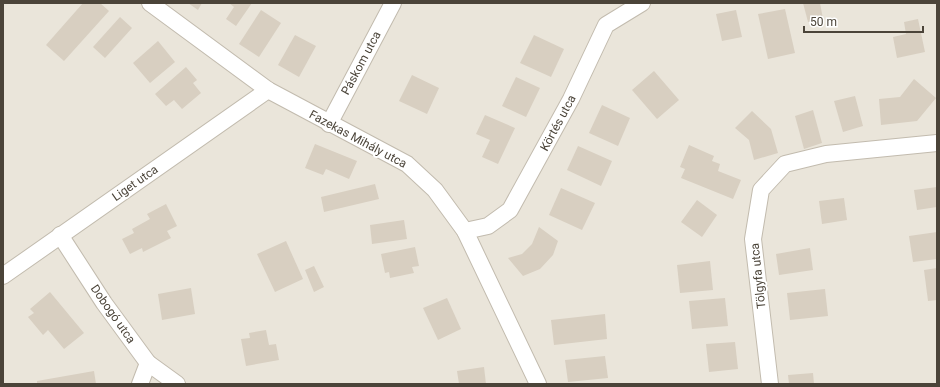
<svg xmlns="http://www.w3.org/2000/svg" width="940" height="387" font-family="Roboto,sans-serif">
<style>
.residential{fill:#eae5da}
.building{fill:#d8cfc1}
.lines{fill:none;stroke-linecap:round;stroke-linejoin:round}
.minor-casing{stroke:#c2bbae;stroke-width:18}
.minor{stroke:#fff;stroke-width:16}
.labels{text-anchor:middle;stroke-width:4;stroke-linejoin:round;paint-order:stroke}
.street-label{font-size:12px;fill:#4b4439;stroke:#fff}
</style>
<rect width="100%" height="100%" fill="#f6f3ec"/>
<rect class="residential" x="3" y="3" width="934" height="381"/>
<g class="building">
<polygon points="83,3 100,3 109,11 64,61 46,45"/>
<polygon points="188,3 202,3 198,10"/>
<polygon points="229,3 252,3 236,26 226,19 234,7"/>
<polygon points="803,3 820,3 823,19 808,22"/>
<polygon points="785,9 795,53 768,59 758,14"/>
<polygon points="261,10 281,23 259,57 239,44"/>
<polygon points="736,10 742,37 722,41 716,14"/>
<polygon points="120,17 132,28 105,58 93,47"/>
<polygon points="918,19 925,52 897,58 893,37 906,34 904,22"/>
<polygon points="295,35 316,46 299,77 278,65"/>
<polygon points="534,35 564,49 551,77 520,63"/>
<polygon points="158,41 175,62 150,83 133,63"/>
<polygon points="186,67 197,80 193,83 201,93 182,109 174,100 166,106 155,94"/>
<polygon points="654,71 679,100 657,119 632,90"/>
<polygon points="412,75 439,88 427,114 399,101"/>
<polygon points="516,77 540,88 526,117 502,106"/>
<polygon points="914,79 936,98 917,121 881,125 879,99 900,97"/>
<polygon points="855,96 863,126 843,132 834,101"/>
<polygon points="602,105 630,118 618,146 589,133"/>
<polygon points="813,110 822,143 804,149 795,116"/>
<polygon points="752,111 771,129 778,153 754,160 749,140 735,128"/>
<polygon points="485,115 515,128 498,164 482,157 490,140 476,134"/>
<polygon points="315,144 357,161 349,179 326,169 323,175 305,168"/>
<polygon points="689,145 714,156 712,161 720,164 718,171 741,180 733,199 681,178 685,169 680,167"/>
<polygon points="578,146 612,161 601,186 567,170"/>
<polygon points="375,184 379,199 324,212 321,197"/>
<polygon points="937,187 937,207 917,210 914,190"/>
<polygon points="561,188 595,203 582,230 549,215"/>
<polygon points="844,198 847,220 822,224 819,201"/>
<polygon points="697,200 717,215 702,237 681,222"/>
<polygon points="166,204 177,226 167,231 171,238 143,252 142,248 130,254 122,239 134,233 132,229 150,219 147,214"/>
<polygon points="404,220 407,239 372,244 370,225"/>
<polygon points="539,227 558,241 553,255 540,269 523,276 508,258 522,254 532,244"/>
<polygon points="937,232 937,259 913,262 909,236"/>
<polygon points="286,241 303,279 275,292 257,254"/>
<polygon points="415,247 419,266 412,267 414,273 390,278 389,272 385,273 381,254"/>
<polygon points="810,248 813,270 779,275 776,254"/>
<polygon points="710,261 713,290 680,293 677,265"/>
<polygon points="314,266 324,287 314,292 305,270"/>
<polygon points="937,268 937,300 928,301 924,270"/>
<polygon points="191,288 195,314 162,320 158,294"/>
<polygon points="825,289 828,316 790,320 787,293"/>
<polygon points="50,292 84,333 64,349 48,330 43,335 28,317 34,313 30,309"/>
<polygon points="447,298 461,329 438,340 423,308"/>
<polygon points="725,298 728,326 692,329 689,301"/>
<polygon points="605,314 607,339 554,345 551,320"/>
<polygon points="266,330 269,345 276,344 279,360 246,366 241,339 250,338 249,333"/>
<polygon points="735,342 738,369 709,372 706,344"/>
<polygon points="605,356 608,378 568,382 565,360"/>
<polygon points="484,367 486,384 459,384 457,371"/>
<polygon points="94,371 96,384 37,384 37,381"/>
<polygon points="813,373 814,384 789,384 788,375"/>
</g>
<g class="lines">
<g class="minor-casing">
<g id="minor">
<polyline points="150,3 268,90 407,164 435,190 465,231 538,384"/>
<polyline points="329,124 393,3"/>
<polyline points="465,231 488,226 510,210 571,99 606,25 642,3"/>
<polyline points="60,235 104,303 148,363 177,384"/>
<polyline points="3,276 268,90"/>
<polyline points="140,384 148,363"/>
<polyline points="770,384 753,239 761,190 785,164 826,154 937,143"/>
</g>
</g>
<use href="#minor" class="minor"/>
</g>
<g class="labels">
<g class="street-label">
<text transform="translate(361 63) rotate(-62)" y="4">Páskom utca</text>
<text transform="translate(558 123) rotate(-62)" y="4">Körtés utca</text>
<text transform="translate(358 139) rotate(28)" y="4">Fazekas Mihály utca</text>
<text transform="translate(135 183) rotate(-35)" y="4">Liget utca</text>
<text transform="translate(758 276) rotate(-96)" y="4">Tölgyfa utca</text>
<text transform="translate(113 314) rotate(55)" y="4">Dobogó utca</text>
</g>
</g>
<rect width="940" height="387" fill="none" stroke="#4b4439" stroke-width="8"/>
<path d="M804 26v6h119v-6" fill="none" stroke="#4b4439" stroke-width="2"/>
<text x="810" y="26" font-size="12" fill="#4b4439" stroke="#ffffff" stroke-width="3" paint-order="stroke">50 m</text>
</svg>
